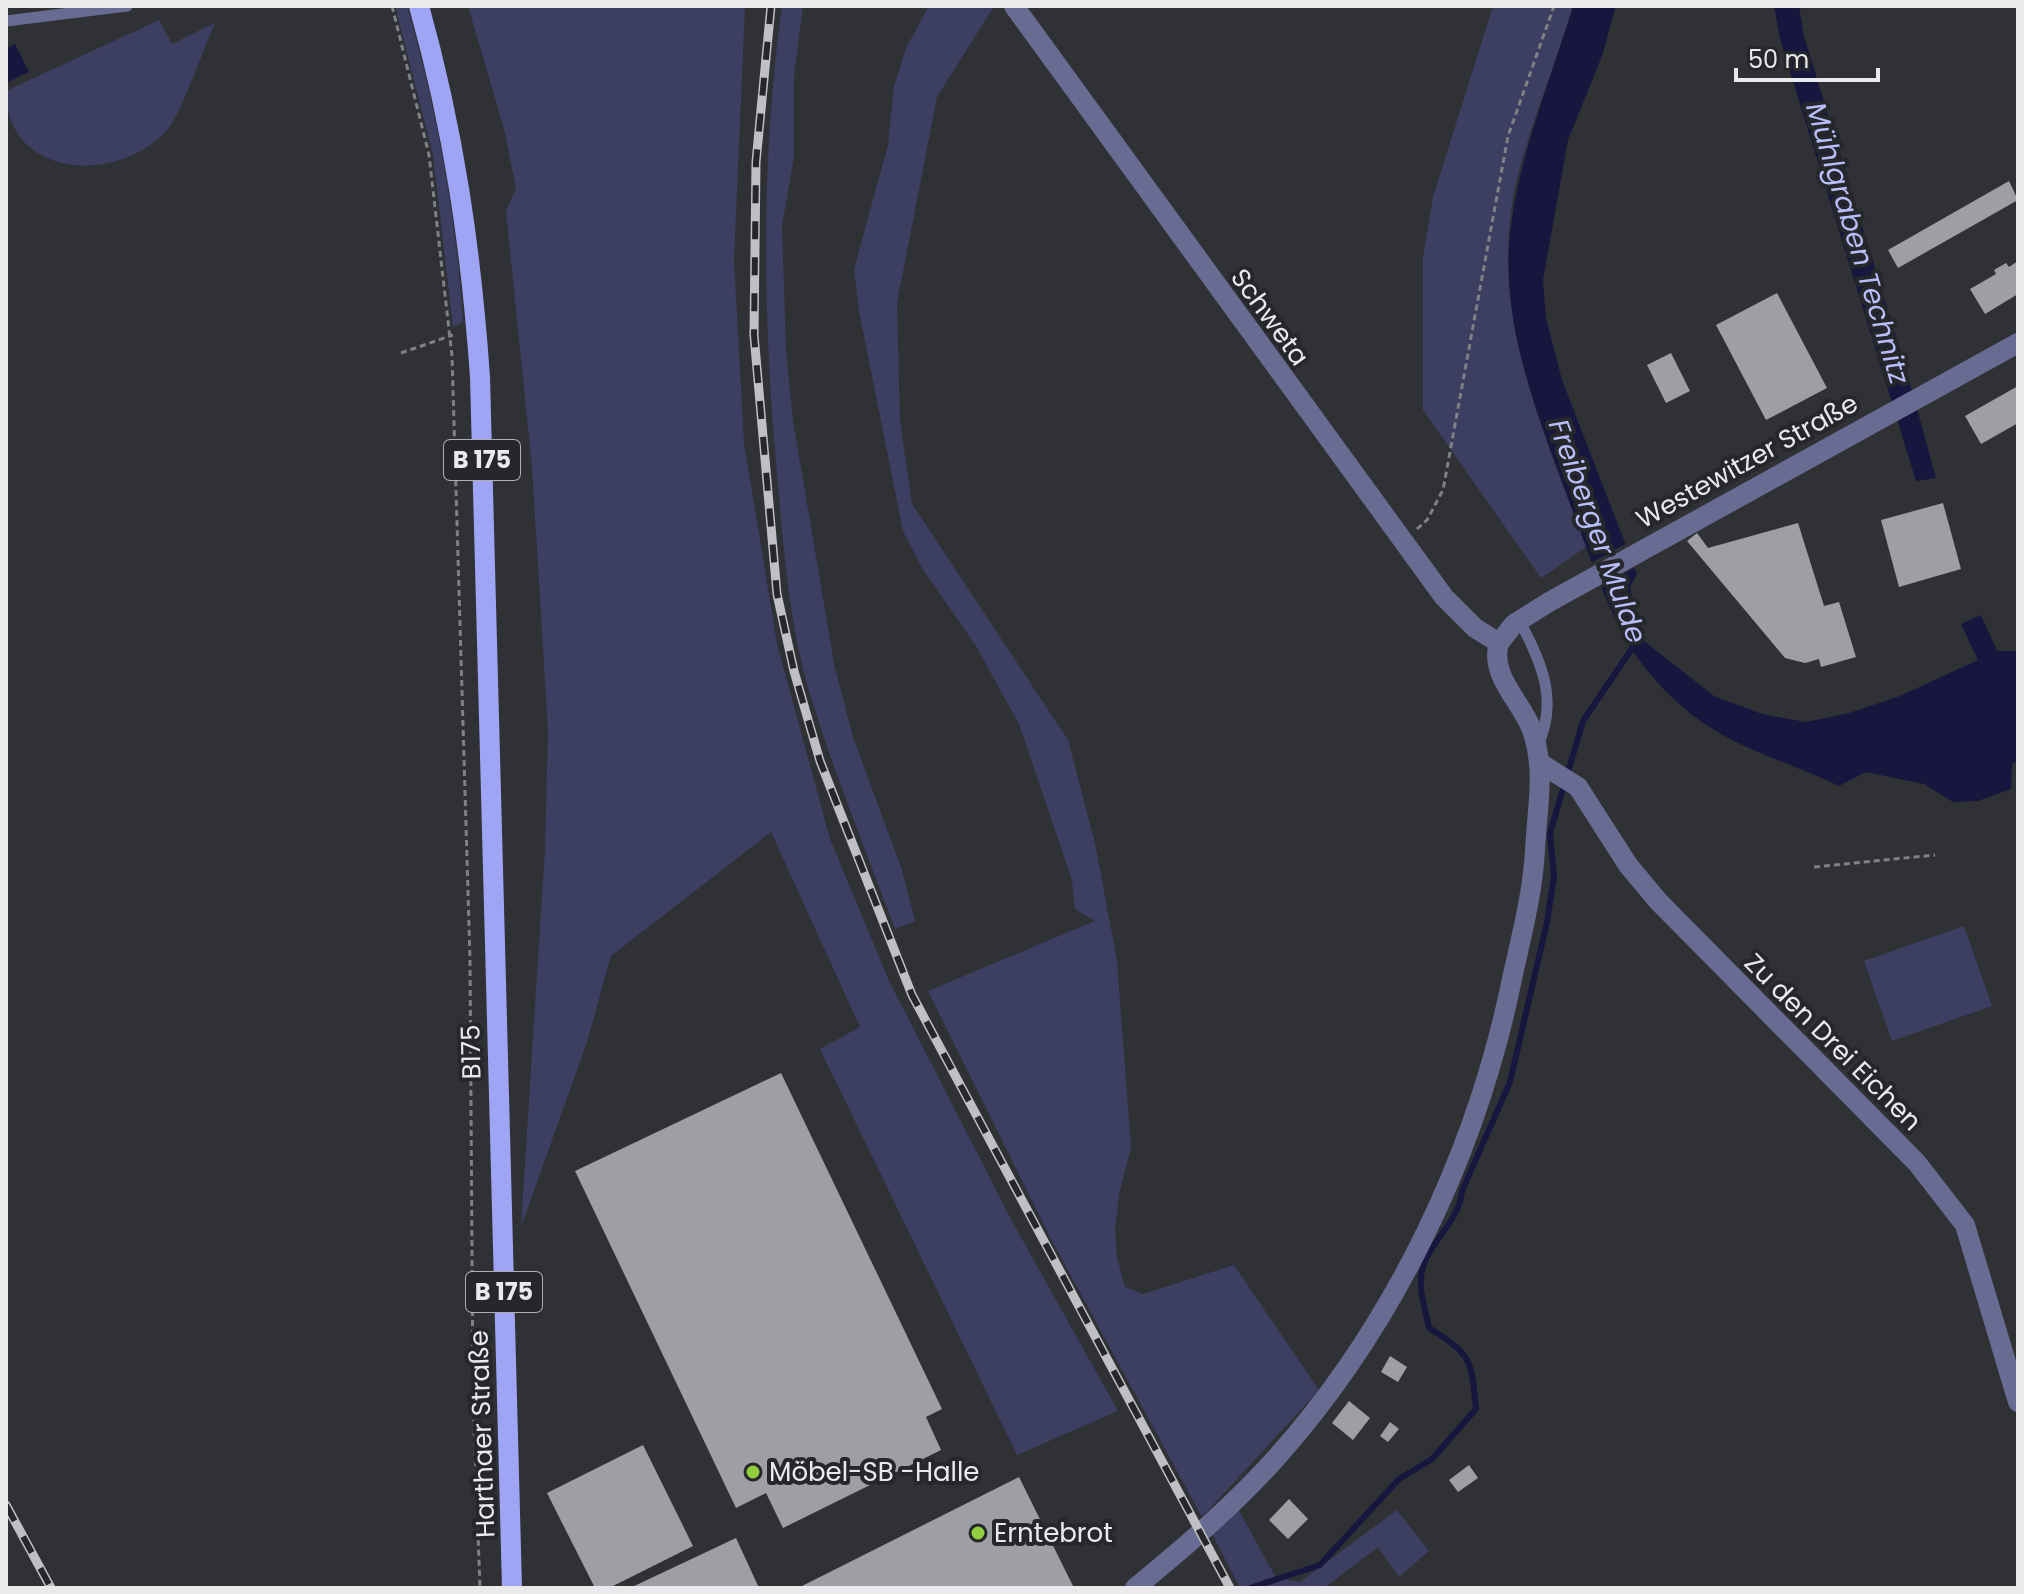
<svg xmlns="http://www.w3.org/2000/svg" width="2024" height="1594" font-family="Poppins,sans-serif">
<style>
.green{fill:#3c3f61}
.water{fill:#17163f}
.pier{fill:#303135}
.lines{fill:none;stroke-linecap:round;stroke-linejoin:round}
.stream{stroke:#17163f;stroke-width:6}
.building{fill:#9e9fa5}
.path{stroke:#808185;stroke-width:3;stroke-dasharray:6 4;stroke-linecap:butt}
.service{stroke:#686c93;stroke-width:11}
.minor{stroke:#686c93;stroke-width:20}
.tertiary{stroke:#686c93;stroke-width:20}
.primary{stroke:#9fa5f5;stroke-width:20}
.rail-casing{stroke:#c0c0c4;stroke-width:9}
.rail{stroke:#26272b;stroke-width:6;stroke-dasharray:18;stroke-linecap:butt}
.poi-dot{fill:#91cd3f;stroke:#26272b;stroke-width:3}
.labels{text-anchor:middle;stroke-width:8;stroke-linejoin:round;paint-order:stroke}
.shield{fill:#26272b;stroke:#afb0b3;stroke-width:2}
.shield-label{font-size:24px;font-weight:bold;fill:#eaeaed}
.street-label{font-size:26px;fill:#eaeaed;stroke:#26272b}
.poi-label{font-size:26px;fill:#eaeaed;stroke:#26272b;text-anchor:start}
.water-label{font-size:28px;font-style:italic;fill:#b8befa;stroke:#26272b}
</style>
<rect width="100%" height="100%" fill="#303135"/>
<g class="green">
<path d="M395,6H407C437,110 456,215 463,322L453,327L433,155Z"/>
<polygon points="468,6 745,6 734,261 744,443 777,644 830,839 889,981 1013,1223 1118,1411 1017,1455 820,1049 860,1027 771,832 611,956 587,1042 521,1227 545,849 548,730 532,467 506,211 516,188 504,129"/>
<path d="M782,6H803L794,77V157L782,226L786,351L793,421L834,664L853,737L902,870L915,921L895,929C866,851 834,773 810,694C790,628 784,554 778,485C763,325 760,165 782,6Z"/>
<polygon points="929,6 993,8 937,97 897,303 900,421 912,504 1068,740 1095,843 1117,961 1131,1148 1119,1194 1115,1229 1117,1257 1125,1287 1143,1294 1234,1265 1319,1390 1202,1517 1052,1241 928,991 1095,921 1075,909 1072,880 1019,724 976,646 922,568 903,531 859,311 854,269 888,145 894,87 906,48"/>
<path d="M1493,6H1573C1556,63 1533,117 1518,175C1485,302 1543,430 1586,547L1541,578L1423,410V257L1433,197Z"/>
<path d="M159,20L172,44L215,23C205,45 180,117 167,130C118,185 6,179 6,91Z"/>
<polygon points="1964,926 1992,1006 1892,1041 1864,961"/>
<polygon points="1238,1509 1276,1578 1300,1582 1397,1510 1429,1551 1399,1577 1378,1547 1324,1588 1240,1588 1212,1534"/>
</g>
<g class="water">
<path d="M1573,6H1616L1602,56L1568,140L1543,280L1546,318L1562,380L1637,574L1630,587L1643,640L1714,696L1762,714L1806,722L1849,713L1900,696L1978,660L1961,624L1981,615L1997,651H2018V760L2012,764L2011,789L1978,801L1953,802L1924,784L1866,772L1839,786C1794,764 1743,751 1702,722C1672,701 1643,670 1625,638C1603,598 1588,551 1572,509C1542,426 1503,335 1509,245C1516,161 1549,86 1573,6Z"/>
<polygon points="1774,6 1799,6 1804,36 1908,376 1936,478 1916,481 1780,39"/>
<polygon points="15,44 29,72 6,83 6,49"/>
</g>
<polygon class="pier" points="1627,543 1638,566 1599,588 1589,564"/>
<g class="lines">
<path class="stream" d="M1250,1588L1320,1565L1399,1479L1432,1459L1476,1409C1471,1360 1473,1355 1429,1328C1426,1313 1419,1292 1421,1277C1424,1244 1459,1225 1462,1191L1510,1082L1547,922L1554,877L1550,833L1583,721L1635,644"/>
</g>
<g class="building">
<polygon points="2009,181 2018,200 1898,268 1888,250"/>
<polygon points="2018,261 2018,294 1985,314 1970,289 1996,274 1994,270 2006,263 2009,267"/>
<polygon points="1777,293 1827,388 1766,420 1716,325"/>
<polygon points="1671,353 1690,391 1666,403 1647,365"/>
<polygon points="2018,386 2018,423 1981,444 1965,416"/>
<polygon points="1943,503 1961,569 1899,587 1881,520"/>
<polygon points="1798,523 1824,606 1839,602 1856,657 1821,667 1819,659 1805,663 1785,658 1687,541 1697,533 1708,548"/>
<polygon points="781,1073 942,1409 926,1417 941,1450 783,1528 766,1493 736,1508 575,1171"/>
<polygon points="1390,1356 1407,1367 1398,1382 1381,1372"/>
<polygon points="1349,1401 1370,1418 1353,1440 1332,1423"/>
<polygon points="1390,1422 1399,1429 1388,1442 1380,1436"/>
<polygon points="643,1445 693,1546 609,1588 595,1588 547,1493"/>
<polygon points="1469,1465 1478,1478 1458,1492 1449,1480"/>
<polygon points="1019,1477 1074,1588 798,1588"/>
<polygon points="1289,1499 1308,1519 1288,1539 1269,1520"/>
<polygon points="736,1538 759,1588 630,1588"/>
</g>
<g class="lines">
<g class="path">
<polyline points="392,6 429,155 452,356 470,959 473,1398 480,1588"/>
<polyline points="401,353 453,335"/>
<polyline points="1417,529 1427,520 1443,490 1508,136 1554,6"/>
<polyline points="1814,867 1935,855"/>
</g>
<g class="service">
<polyline points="6,21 127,6"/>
<path d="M1519,620C1542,662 1559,702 1537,747"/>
</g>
<g class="minor">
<polyline points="1540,763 1578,787 1628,865 1658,901 1917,1163 1965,1225 2018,1402"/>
<path d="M1135,1588C1185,1547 1234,1505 1277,1457C1396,1323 1478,1150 1513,974C1522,934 1533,891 1535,850C1537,809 1546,769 1532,730C1521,701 1489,675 1499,643"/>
</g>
<polyline class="tertiary" points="1014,6 1444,597 1475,628 1499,643 1514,624 1549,602 2018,343"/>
<path class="primary" d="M419,6C454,131 471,248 480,377L512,1588"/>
<g class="rail-casing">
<g id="rail">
<polyline points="771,6 756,162 754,335 777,594 794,671 820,761 912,995 1230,1588"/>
<polyline points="6,1505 51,1588"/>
</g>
</g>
<use href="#rail" class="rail"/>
</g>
<g class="poi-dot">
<circle cx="753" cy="1472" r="8"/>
<circle cx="978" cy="1533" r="8"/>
</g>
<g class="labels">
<g class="shield">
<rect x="444" y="440" width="76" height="40" rx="6"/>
<rect x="466" y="1272" width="76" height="40" rx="6"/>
</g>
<g class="shield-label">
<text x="482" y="468">B 175</text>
<text x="504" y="1300">B 175</text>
</g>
<g class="street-label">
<text transform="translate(1270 317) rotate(54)" y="9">Schweta</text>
<text transform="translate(1747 461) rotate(-29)" y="9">Westewitzer Straße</text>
<text transform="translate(1833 1042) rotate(45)" y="9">Zu den Drei Eichen</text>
<text transform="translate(471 1052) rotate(-91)" y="9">B175</text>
<text transform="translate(482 1434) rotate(-92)" y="9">Harthaer Straße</text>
</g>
<g class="poi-label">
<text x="769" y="1481">Möbel-SB -Halle</text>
<text x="994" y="1542">Erntebrot</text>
</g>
<g class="water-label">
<text transform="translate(1858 243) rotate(73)" y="10">Mühlgraben Technitz</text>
<text transform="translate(1598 531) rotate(70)" y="10">Freiberger Mulde</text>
</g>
</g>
<rect width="2024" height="1594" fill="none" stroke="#eaeaed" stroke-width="16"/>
<path d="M1736 68v12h142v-12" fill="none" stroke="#eaeaed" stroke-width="4"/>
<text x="1748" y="68" font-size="24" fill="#eaeaed" stroke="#26272b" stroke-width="6" paint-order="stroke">50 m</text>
</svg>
